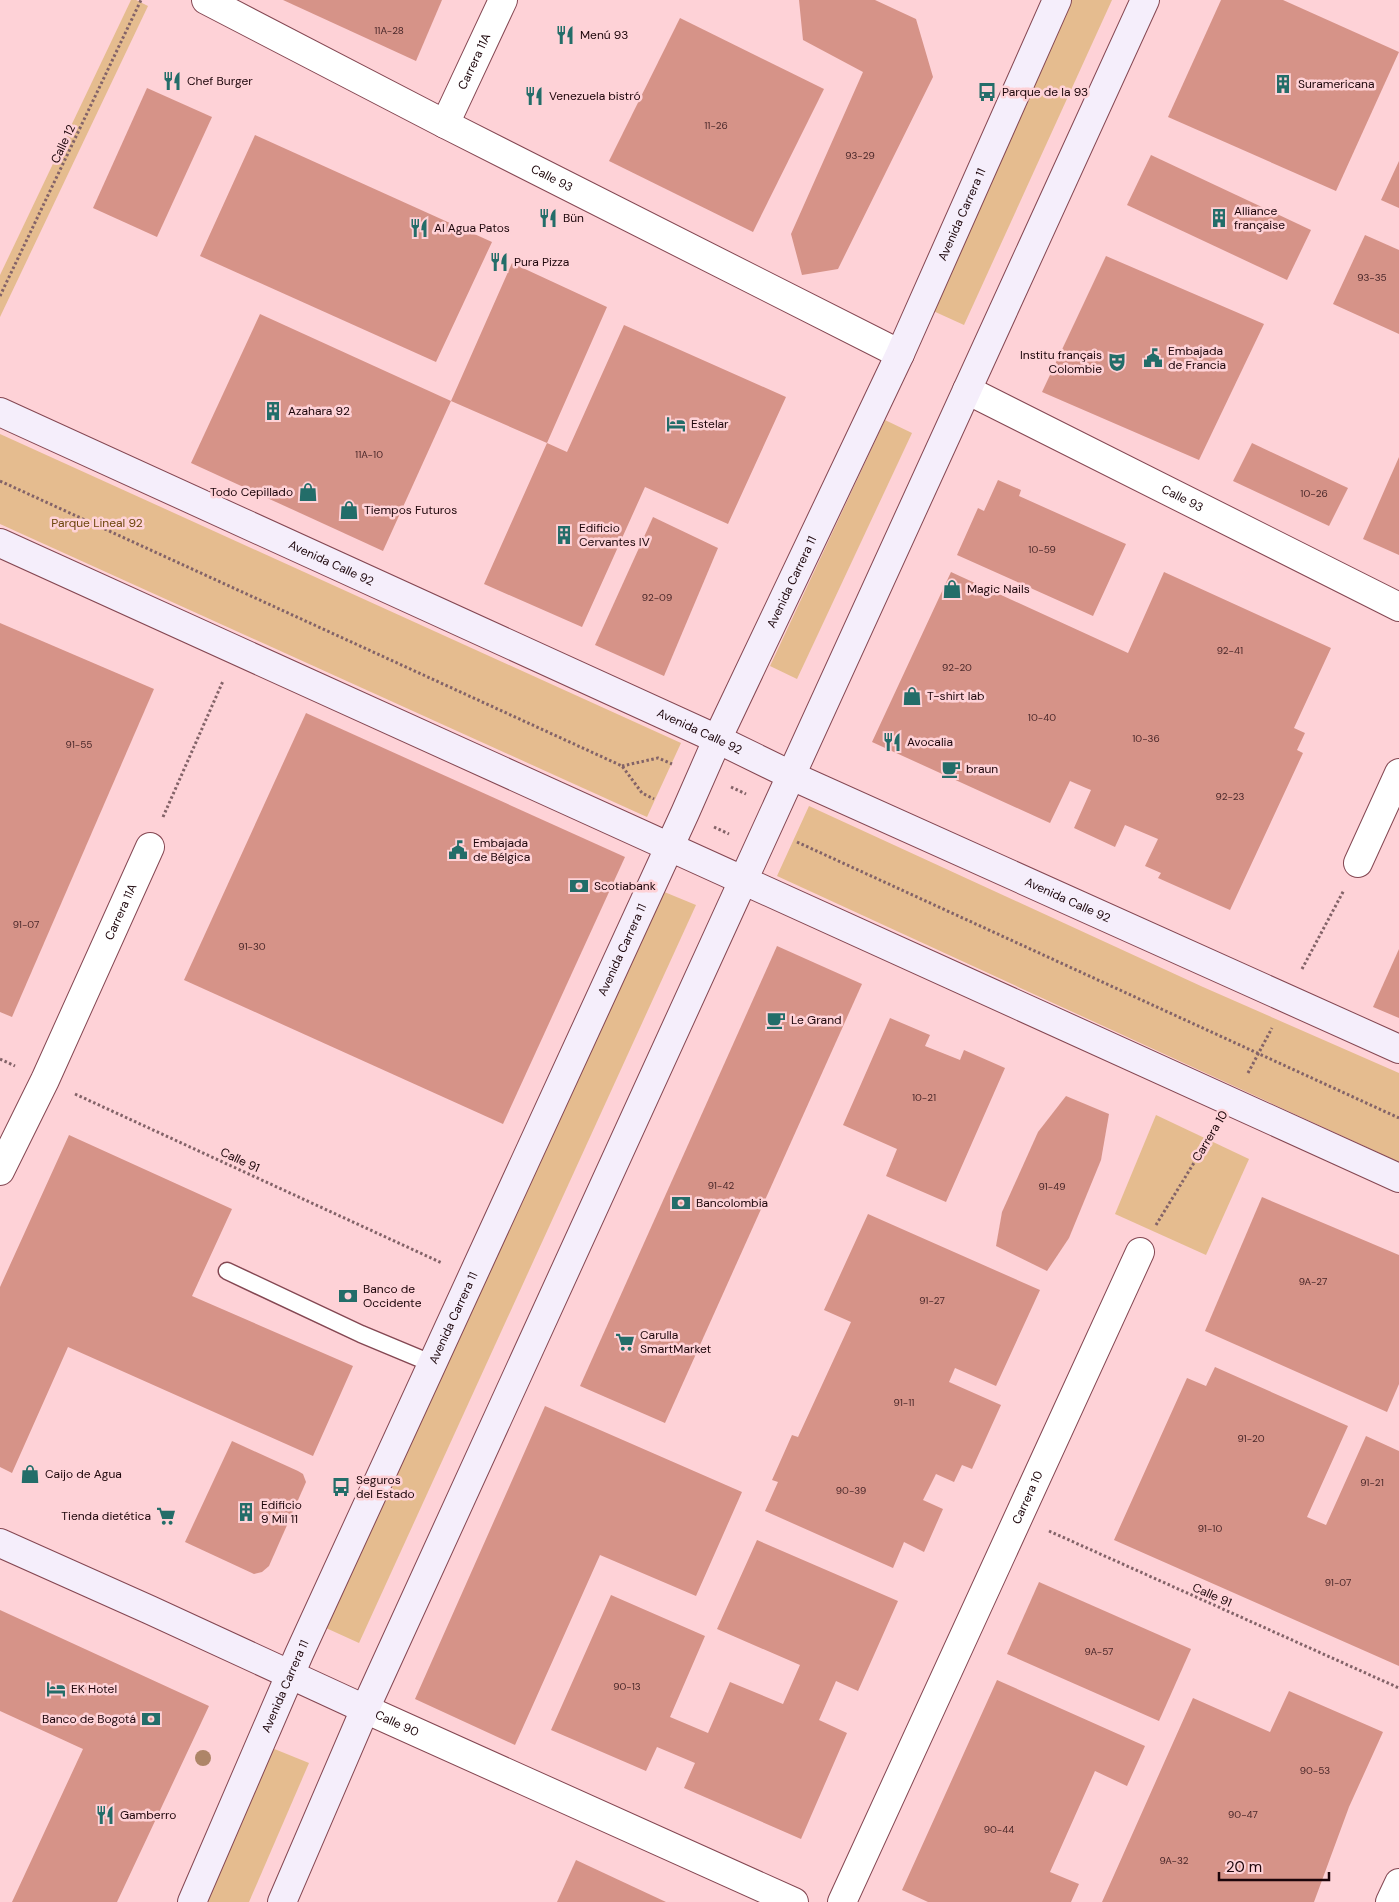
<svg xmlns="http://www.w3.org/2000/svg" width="1399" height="1902" font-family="'DM Sans',sans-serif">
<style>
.green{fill:#e5bc8f}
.building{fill:#d69388}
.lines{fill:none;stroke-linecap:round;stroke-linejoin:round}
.lane-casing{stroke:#844752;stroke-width:19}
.street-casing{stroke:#844752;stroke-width:30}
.secondary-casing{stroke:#844752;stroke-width:30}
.path{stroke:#836368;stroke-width:3;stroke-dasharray:2.5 2.5;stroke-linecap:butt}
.lane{stroke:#fff;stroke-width:16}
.street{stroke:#fff;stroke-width:28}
.secondary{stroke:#f5eefb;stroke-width:28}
.tree{fill:#ae8568}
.labels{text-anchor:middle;stroke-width:5;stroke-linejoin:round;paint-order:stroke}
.number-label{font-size:10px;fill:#4a282a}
.poi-label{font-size:12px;fill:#1c050a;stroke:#fed2d7;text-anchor:start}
.street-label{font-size:12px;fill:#1c050a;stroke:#fed2d7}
.park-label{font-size:12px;fill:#6d460d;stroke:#fed2d7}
</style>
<rect width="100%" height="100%" fill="#fed2d7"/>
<g class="green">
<polygon points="131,0 136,0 148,6 0,317 0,275"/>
<polygon points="1072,0 1112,0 964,325 931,310"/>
<polygon points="885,420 912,433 797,679 770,666"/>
<polygon points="0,434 681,743 647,817 0,524"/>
<polygon points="809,806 1203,987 1399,1073 1399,1162 777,876"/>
<polygon points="662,891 696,905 359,1643 326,1628"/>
<polygon points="1156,1115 1249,1159 1206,1255 1115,1214"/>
<polygon points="272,1748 309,1763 249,1902 206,1902"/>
</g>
<g class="building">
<polygon points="283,0 442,0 416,61"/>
<polygon points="799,0 875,0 916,19 933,77 838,269 802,275 791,234 863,72 803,40"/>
<polygon points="1221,0 1283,0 1399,52 1336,191 1168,117"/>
<polygon points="680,18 824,89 753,232 609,161"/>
<polygon points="147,88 212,117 157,237 93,208"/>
<polygon points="255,135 492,242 436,362 200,256"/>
<polygon points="1151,155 1311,230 1287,280 1127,205"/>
<polygon points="1399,161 1399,208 1381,200"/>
<polygon points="1365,235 1399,250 1399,334 1333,304"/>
<polygon points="1106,256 1264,324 1199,460 1042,392"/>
<polygon points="512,263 607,307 547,443 567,452 624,325 786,397 728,524 645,487 582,627 484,584 547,443 451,401"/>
<polygon points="260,314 451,401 383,551 191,463"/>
<polygon points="1252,443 1348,488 1329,526 1233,481"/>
<polygon points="1399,457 1399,555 1363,539"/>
<polygon points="998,480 1021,490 1019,496 1126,544 1093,616 957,555 978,508 984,511"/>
<polygon points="653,517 718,548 664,676 595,645"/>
<polygon points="951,572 1128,653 1164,572 1331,648 1294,728 1305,733 1297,750 1303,753 1230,910 1158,878 1161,873 1145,866 1158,839 1125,825 1115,847 1074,828 1091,790 1086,788 1070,781 1050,823 872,742"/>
<polygon points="0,623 154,689 12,1017 0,1012"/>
<polygon points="306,713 625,857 503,1124 184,980"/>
<polygon points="777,946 862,984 665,1423 580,1386"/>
<polygon points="1399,949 1399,1018 1373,1007"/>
<polygon points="890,1018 930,1035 925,1046 960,1060 964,1050 1005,1068 946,1202 886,1176 897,1149 843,1125"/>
<polygon points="1066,1096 1109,1114 1101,1160 1069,1238 1047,1271 996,1246 1002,1212 1038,1132"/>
<polygon points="69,1135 232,1209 192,1296 353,1366 313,1456 68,1347 12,1473 0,1467 0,1287"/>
<polygon points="1262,1197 1399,1255 1399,1384 1387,1412 1205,1331"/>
<polygon points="868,1214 1040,1290 996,1386 955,1368 949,1382 1001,1405 972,1469 962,1465 954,1482 936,1474 923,1500 943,1509 924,1552 904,1542 893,1568 765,1511 778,1482 772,1480 792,1435 798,1437 851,1322 824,1310"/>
<polygon points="1215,1367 1348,1426 1307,1517 1326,1525 1366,1436 1399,1451 1399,1666 1114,1540 1187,1378 1206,1386"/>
<polygon points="545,1406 742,1492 696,1596 600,1555 515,1745 415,1699"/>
<polygon points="232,1441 298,1471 303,1474 306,1482 269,1566 262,1572 254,1574 185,1542"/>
<polygon points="757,1540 898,1601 858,1691 836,1681 819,1720 847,1733 801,1839 684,1788 695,1763 657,1747 646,1771 551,1730 611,1595 705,1636 670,1717 708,1733 730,1682 783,1704 800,1665 717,1629"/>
<polygon points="1039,1582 1191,1649 1159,1721 1007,1654"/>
<polygon points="0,1610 209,1706 117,1902 12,1902 83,1749 0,1711"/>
<polygon points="997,1680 1145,1746 1127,1786 1095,1771 1050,1872 1079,1884 1071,1902 928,1902 902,1890"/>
<polygon points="1289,1691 1383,1732 1349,1807 1314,1902 1102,1902 1193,1698 1270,1732"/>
<polygon points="576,1860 666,1902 557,1902"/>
</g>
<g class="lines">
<g class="lane-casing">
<polyline id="lane" points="227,1271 361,1334 433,1364"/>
</g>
<g class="street-casing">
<g id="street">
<path id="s1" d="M206,0L445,124L900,354"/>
<path id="s2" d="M445,124L503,0"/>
<path id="s3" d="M967,390L1399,607"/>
<polyline points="1358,863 1399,773"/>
<path id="s4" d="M0,1171L45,1080L150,847"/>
<path id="s5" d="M365,1709L794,1902"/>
<path id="s6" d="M842,1902L1140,1252"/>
<polyline points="1390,1902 1399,1883"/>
</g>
</g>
<g class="secondary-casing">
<g id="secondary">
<path id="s7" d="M0,412L717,739L803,781L1399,1049"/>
<polyline points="0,543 1399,1178"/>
<polyline points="0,1543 150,1610 365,1709"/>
<path id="s8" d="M192,1902L299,1654L685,813L721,731L900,354L1057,0"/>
<polyline points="282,1902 365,1709 1145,0"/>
</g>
</g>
<g class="path">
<polyline points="0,296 141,0"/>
<polyline points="0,481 622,766 642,793 654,799"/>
<polyline points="622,766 658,758 672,764"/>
<polyline points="731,787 746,794"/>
<polyline points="163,817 223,681"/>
<polyline points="714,827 729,834"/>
<polyline points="797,842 1399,1118"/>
<polyline points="1302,969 1344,890"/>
<polyline points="0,1059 15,1066"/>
<polyline points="1248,1073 1272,1028"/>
<polyline points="75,1094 442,1263"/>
<polyline points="1156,1225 1214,1130"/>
<polyline points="1049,1531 1399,1688"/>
</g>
<use href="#lane" class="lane"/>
<use href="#street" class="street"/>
<use href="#secondary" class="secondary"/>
</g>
<circle class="tree" cx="203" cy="1758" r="8"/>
<defs>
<g id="restaurant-bare" transform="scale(1.5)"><path d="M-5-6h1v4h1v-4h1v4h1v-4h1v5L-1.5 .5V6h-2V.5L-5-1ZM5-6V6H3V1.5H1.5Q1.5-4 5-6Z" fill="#236d69" stroke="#fed2d7" stroke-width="2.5" paint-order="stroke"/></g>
<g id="building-bare" transform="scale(1.5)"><path d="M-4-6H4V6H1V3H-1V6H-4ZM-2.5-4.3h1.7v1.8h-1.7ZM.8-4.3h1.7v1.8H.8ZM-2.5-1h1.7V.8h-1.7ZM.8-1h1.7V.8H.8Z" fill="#236d69" stroke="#fed2d7" stroke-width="2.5" paint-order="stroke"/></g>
<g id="bus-bare" transform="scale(1.5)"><path d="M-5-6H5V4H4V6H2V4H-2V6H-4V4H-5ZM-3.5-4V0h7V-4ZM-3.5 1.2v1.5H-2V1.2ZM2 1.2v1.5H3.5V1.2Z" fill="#236d69" stroke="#fed2d7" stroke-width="2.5" paint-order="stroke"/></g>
<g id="civic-bare" transform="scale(1.5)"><path d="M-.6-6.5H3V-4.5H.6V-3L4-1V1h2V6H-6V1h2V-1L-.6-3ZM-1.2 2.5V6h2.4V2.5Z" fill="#236d69" stroke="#fed2d7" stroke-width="2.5" paint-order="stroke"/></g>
<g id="theatre-bare" transform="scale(1.5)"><path d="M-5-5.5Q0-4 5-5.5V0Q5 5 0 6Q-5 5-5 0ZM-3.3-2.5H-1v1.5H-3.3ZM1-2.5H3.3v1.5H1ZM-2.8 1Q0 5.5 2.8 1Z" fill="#236d69" stroke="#fed2d7" stroke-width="2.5" paint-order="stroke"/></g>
<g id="hotel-bare" transform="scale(1.5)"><path d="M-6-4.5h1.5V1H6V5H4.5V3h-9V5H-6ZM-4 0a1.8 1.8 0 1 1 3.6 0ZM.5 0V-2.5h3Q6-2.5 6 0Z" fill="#236d69" stroke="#fed2d7" stroke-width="2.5" paint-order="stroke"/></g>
<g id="shop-bare" transform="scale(1.5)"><path d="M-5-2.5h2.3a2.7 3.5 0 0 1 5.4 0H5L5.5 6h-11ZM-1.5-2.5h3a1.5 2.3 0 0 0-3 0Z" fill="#236d69" stroke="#fed2d7" stroke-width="2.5" paint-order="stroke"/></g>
<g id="cafe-bare" transform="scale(1.5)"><path d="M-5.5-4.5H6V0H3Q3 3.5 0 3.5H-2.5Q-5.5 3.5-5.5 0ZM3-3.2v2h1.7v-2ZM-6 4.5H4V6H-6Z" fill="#236d69" stroke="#fed2d7" stroke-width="2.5" paint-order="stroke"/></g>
<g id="bank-bare" transform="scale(1.5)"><path d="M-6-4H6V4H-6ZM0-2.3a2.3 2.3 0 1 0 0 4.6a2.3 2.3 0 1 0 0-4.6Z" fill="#236d69" stroke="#fed2d7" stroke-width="2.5" paint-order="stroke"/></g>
<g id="supermarket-bare" transform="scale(1.5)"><path d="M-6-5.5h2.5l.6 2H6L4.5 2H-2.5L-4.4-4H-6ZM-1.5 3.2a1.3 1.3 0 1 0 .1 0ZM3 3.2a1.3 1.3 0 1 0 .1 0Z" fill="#236d69" stroke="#fed2d7" stroke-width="2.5" paint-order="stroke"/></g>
</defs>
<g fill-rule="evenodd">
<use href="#restaurant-bare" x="565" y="35"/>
<use href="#restaurant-bare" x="172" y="81"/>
<use href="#building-bare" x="1283" y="84"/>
<use href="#bus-bare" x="987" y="92"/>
<use href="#restaurant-bare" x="534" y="96"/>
<use href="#restaurant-bare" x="548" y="218"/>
<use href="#building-bare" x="1219" y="218"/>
<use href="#restaurant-bare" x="419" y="228"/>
<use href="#restaurant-bare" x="499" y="262"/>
<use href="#civic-bare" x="1153" y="358"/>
<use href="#theatre-bare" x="1117" y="362"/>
<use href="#building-bare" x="273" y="411"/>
<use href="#hotel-bare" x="676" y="424"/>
<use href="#shop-bare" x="308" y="492"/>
<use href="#shop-bare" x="349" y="510"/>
<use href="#building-bare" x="564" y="535"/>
<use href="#shop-bare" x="952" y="589"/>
<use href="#shop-bare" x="912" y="696"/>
<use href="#restaurant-bare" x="892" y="742"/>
<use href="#cafe-bare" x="951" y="769"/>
<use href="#civic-bare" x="458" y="850"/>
<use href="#bank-bare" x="579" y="886"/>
<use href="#cafe-bare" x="776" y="1020"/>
<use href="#bank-bare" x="681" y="1203"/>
<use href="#bank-bare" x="348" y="1296"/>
<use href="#supermarket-bare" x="625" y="1342"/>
<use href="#shop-bare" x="30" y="1474"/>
<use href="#bus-bare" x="341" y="1487"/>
<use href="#building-bare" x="246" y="1512"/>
<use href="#supermarket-bare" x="166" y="1516"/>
<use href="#hotel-bare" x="56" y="1689"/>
<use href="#bank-bare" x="151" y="1719"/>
<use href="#restaurant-bare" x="105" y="1815"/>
</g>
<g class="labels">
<g class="number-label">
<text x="389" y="34">11A-28</text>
<text x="716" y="129">11-26</text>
<text x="860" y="159">93-29</text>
<text x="1372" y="281">93-35</text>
<text x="369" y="458">11A-10</text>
<text x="1314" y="497">10-26</text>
<text x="1042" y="553">10-59</text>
<text x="657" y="601">92-09</text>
<text x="1230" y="654">92-41</text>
<text x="957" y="671">92-20</text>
<text x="1042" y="721">10-40</text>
<text x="1146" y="742">10-36</text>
<text x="79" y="748">91-55</text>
<text x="1230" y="800">92-23</text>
<text x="26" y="928">91-07</text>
<text x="252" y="950">91-30</text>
<text x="924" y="1101">10-21</text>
<text x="721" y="1189">91-42</text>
<text x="1052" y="1190">91-49</text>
<text x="1313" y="1285">9A-27</text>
<text x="932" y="1304">91-27</text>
<text x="904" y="1406">91-11</text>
<text x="1251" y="1442">91-20</text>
<text x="1372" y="1486">91-21</text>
<text x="851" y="1494">90-39</text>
<text x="1210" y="1532">91-10</text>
<text x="1338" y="1586">91-07</text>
<text x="1099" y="1655">9A-57</text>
<text x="627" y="1690">90-13</text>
<text x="1315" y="1774">90-53</text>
<text x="1243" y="1818">90-47</text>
<text x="999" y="1833">90-44</text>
<text x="1174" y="1864">9A-32</text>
</g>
<g class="poi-label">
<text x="580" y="39">Menú 93</text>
<text x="187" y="85">Chef Burger</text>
<text x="1298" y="88">Suramericana</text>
<text x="1002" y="96">Parque de la 93</text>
<text x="549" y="100">Venezuela bistró</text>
<text x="1234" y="215">Alliance<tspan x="1234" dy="14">française</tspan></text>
<text x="563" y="222">Bün</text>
<text x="434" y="232">Al Agua Patos</text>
<text x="514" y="266">Pura Pizza</text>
<text x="1168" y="355">Embajada<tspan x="1168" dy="14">de Francia</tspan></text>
<text x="1102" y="359" text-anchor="end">Institu français<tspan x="1102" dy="14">Colombie</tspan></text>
<text x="288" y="415">Azahara 92</text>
<text x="691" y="428">Estelar</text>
<text x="293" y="496" text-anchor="end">Todo Cepillado</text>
<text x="364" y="514">Tiempos Futuros</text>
<text x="579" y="532">Edificio<tspan x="579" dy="14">Cervantes IV</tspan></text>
<text x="967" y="593">Magic Nails</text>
<text x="927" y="700">T-shirt lab</text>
<text x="907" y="746">Avocalia</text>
<text x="966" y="773">braun</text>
<text x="473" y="847">Embajada<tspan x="473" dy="14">de Bélgica</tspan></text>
<text x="594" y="890">Scotiabank</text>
<text x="791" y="1024">Le Grand</text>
<text x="696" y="1207">Bancolombia</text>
<text x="363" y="1293">Banco de<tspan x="363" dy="14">Occidente</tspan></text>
<text x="640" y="1339">Carulla<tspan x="640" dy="14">SmartMarket</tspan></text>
<text x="45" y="1478">Caijo de Agua</text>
<text x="356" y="1484">Seguros<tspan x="356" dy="14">del Estado</tspan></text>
<text x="261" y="1509">Edificio<tspan x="261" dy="14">9 Mil 11</tspan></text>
<text x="151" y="1520" text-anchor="end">Tienda dietética</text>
<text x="71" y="1693">EK Hotel</text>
<text x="136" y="1723" text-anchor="end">Banco de Bogotá</text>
<text x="120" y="1819">Gamberro</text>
</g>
<g class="street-label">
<text dy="4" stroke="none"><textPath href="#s2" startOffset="69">Carrera 11A</textPath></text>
<text transform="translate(63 144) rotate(-65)" y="4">Calle 12</text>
<text dy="4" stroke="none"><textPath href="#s1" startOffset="389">Calle 93</textPath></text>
<text dy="4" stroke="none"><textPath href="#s8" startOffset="1855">Avenida Carrera 11</textPath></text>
<text dy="4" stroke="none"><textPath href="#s3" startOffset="241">Calle 93</textPath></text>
<text dy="4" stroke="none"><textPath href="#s7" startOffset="364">Avenida Calle 92</textPath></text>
<text dy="4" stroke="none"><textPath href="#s8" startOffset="1450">Avenida Carrera 11</textPath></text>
<text dy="4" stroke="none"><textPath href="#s7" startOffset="769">Avenida Calle 92</textPath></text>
<text dy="4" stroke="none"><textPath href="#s7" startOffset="1174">Avenida Calle 92</textPath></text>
<text dy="4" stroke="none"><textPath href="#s4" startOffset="286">Carrera 11A</textPath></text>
<text dy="4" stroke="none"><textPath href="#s8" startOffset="1045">Avenida Carrera 11</textPath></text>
<text transform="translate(1210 1136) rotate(-59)" y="4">Carrera 10</text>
<text transform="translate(240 1160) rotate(25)" y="4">Calle 91</text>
<text dy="4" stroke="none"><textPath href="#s8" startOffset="640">Avenida Carrera 11</textPath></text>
<text dy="4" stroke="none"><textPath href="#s6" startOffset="445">Carrera 10</textPath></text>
<text transform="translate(1212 1595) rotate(24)" y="4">Calle 91</text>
<text dy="4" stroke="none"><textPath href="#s8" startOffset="235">Avenida Carrera 11</textPath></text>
<text dy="4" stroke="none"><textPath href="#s5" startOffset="35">Calle 90</textPath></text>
</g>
<g class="park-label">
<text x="97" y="527">Parque Lineal 92</text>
</g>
</g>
<path d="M1219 1872v8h110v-8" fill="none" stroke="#1c050a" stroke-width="2.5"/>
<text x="1226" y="1872" font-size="15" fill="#1c050a" stroke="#fed2d7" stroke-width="4" paint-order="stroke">20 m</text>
</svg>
